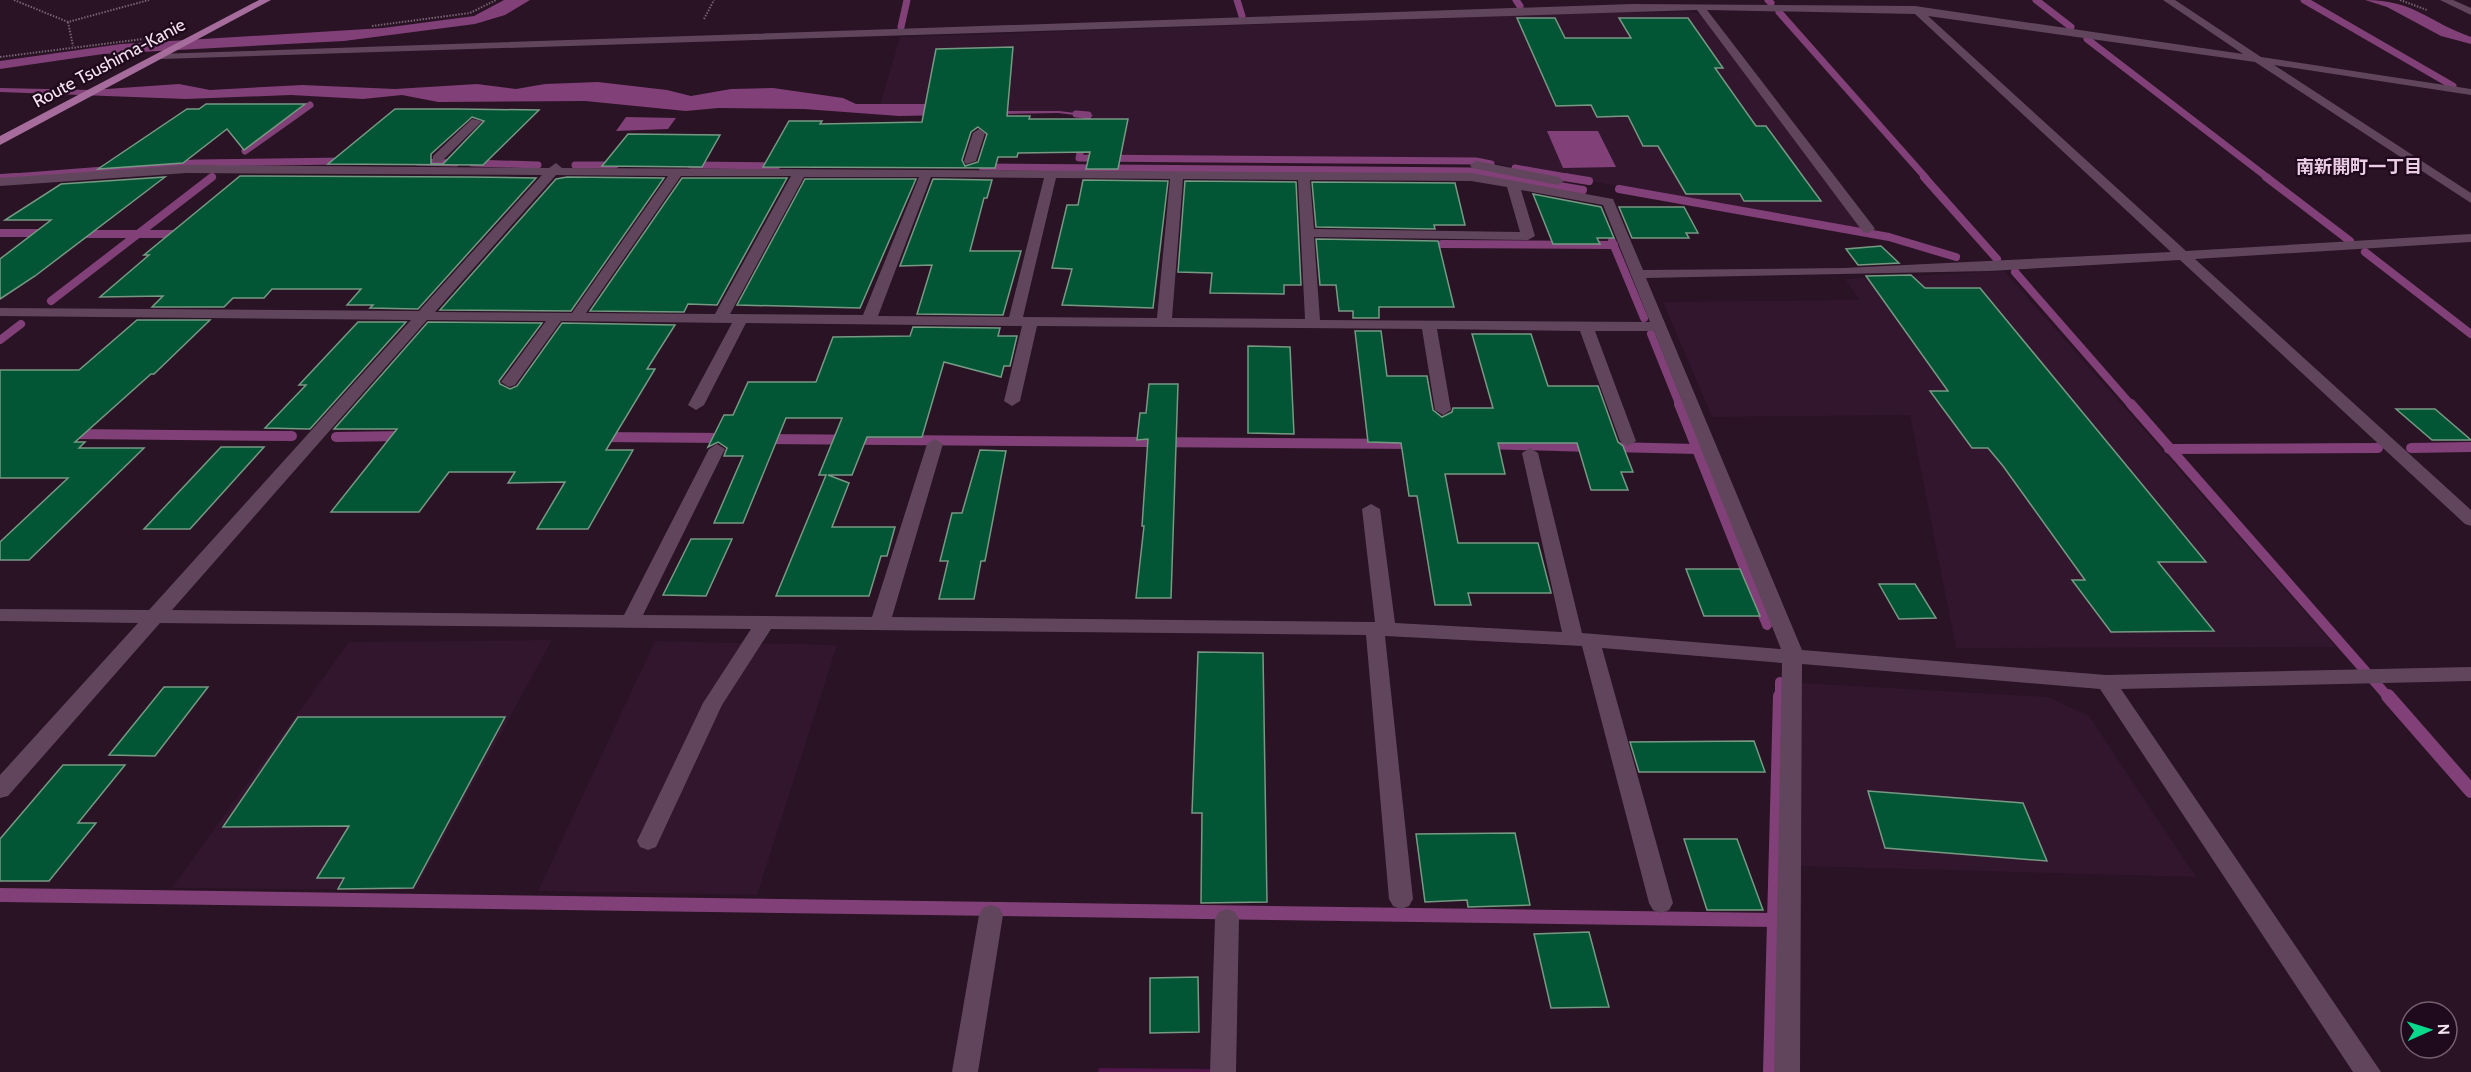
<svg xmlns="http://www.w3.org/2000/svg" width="2471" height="1072" font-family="Cabin,'Noto Sans JP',sans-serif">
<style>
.built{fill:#32162e}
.green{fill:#501549}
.water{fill:#814077}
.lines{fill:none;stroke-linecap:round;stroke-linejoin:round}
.stream-far3{stroke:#814077;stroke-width:7}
.stream-far2{stroke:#814077;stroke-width:8}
.stream-far1{stroke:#814077;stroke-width:10}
.stream{stroke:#814077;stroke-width:14}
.building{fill:#035635;stroke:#779984;stroke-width:1.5;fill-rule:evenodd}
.path{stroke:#776373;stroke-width:2;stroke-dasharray:1.5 1.5;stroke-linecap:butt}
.minor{fill:#61455c;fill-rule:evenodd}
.major{fill:#a66c9c;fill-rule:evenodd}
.labels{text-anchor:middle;stroke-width:4.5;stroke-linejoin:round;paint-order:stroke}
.far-street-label{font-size:18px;fill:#f3e2ef;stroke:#1f091c}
.far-neighbourhood-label{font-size:18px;font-weight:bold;fill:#ebcce5;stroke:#1f091c}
</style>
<rect width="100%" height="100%" fill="#291325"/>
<g class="built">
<polygon points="1694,12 1701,14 1865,231 1475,160 1086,157 1092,115 1059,111 984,111 947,104 880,105 900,37 1587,13"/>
<polygon points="2004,271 2336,647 1956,648 1910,415 1712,417 1663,302 1860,300 1845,279"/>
<polygon points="552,640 415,890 172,888 349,642"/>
<polygon points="655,641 837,645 757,895 538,891"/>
<polygon points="1802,683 2048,697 2089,716 2196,877 1801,866"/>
</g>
<polygon class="green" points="1099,1068 1212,1069 1212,1072 1098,1072"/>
<g class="water">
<polygon points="504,0 530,0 505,15 475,24 344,41 103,54 0,69 0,61 121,44 383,28 474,16"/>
<path d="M2365,0C2415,0 2428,22 2471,37V44L2441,36L2387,7Z"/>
<polygon points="598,82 667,90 691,96 731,89 773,88 843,98 856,104 947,104 984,111 1059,111 1093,115 1091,117 1058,113 899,116 804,109 718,108 686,111 585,101 438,102 402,95 363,99 291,95 186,99 0,92 0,88 92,90 179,84 210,90 302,85 395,89 477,84 516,89 545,84"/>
<polygon points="626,117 676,118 668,129 616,131"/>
<polygon points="1547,131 1598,131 1616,167 1563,168"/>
</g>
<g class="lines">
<g class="stream-far3">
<polyline points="1237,0 1242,16"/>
<polyline points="1516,0 1520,6"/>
<polyline points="1768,0 1771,3"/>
<polyline points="2036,0 2071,27"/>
<polyline points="2304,0 2453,86"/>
<polyline points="1779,12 1926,178"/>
<polyline points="901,27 907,0"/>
<polyline points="2087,39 2268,178"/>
<polyline points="1076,114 1088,115 1079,158 1476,161 1491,164"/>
<polyline points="245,151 310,105"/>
<polyline points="418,162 456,163"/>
<polyline points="472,163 538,165"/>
<polyline points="575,165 615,165"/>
<polyline points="691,165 777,166"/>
<polyline points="982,167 1475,171 1515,178"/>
<polyline points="1515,168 1572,178"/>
<polyline points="0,178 195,163 345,161"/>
</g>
<g class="stream-far2">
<polyline points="1506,177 1583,190"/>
<polyline points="1564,177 1589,181"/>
<polyline points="1924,177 1997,259"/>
<polyline points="2266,177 2350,241"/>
<polyline points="0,178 19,177"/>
<polyline points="1619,189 1889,237 1956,257"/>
<polyline points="0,233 46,233"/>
<polyline points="77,234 184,234"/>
<polyline points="1612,241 1644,318"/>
<polyline points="1442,244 1614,245"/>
<polyline points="2365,252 2471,334"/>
<polyline points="2015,272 2132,406"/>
<polyline points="51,301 212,177"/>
<polyline points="1651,334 1680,406"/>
<polyline points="0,340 21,324"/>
</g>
<g class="stream-far1">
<polyline points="1679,404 1767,625"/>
<polyline points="2131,404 2389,698"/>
<polyline points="71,434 292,436"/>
<polyline points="336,437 403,436"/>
<polyline points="599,437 724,438"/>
<polyline points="764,439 1414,444"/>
<polyline points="1484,444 1591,447"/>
<polyline points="1610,447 1697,449"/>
<polyline points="2411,448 2471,447"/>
<polyline points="2169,449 2378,448"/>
<polyline points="1780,698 1780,682"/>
</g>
<g class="stream">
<polyline points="2388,696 2471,791"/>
<polyline points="0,895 1773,920"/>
<polyline points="1770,1072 1780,696"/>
</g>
</g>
<g class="building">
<polygon points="1517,18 1555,18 1565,38 1631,38 1619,18 1688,18 1723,68 1715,68 1756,126 1766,126 1821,201 1744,201 1740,194 1686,194 1658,146 1643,146 1628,116 1597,117 1591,105 1556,106"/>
<path d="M1013,47L1007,116H1030L1029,119H1128L1118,169H1086L1090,152L1018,153L1017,157H998L995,168L763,167L789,121H822L820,124L922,122L936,49ZM978,127L987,134L978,162L965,166L962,160L971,132Z"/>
<polygon points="206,104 305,104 244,150 227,129 183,163 98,169 187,109 199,109"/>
<path d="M395,109H459L539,110L483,165L328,164ZM472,117L484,121L443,164H431V154Z"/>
<polygon points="628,134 720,135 702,167 602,166"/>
<polygon points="240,176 471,177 536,178 418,309 370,308 373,305 347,305 361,289 272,289 264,298 233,298 224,307 152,307 163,296 100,297 149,255 144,255"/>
<polygon points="165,177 35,276 0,299 0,259 51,220 5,220 61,184"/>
<polygon points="567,177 664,178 571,311 440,310 556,179"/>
<polygon points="682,178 787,178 717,305 688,304 684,312 590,311"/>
<polygon points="805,179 916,179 860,308 737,305"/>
<polygon points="933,179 992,180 987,198 984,198 970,251 1021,251 1003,315 917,314 932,265 900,266"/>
<polygon points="1083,180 1168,181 1153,308 1062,305 1072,269 1052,268 1067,205 1078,205"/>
<polygon points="1185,181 1296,182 1301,285 1284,285 1284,294 1210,293 1212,273 1178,272"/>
<polygon points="1312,182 1455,183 1465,225 1434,225 1435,229 1316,227"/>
<polygon points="1533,194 1601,207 1614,238 1597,238 1600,244 1553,244"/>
<polygon points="1619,207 1684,207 1698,233 1686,233 1689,238 1632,238"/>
<polygon points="1316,239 1438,241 1454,307 1379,307 1379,318 1353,318 1353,311 1339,311 1336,285 1320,285"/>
<polygon points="1881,246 1899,263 1858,265 1846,249"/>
<polygon points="1911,275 1925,288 1980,288 2206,562 2158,562 2214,631 2111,632 2072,580 2085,580 2003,466 1988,448 1972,448 1930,391 1948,391 1866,276"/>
<polygon points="137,320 210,320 154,374 151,374 75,442 85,442 79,448 144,448 29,560 0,560 0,542 68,478 0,478 0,370 79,370"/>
<polygon points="358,322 406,322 310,429 265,428 306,385 299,385"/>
<polygon points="428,322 542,323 499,381 500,384 510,389 517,386 562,323 675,325 647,369 655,369 606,450 633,450 588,529 537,529 565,482 508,483 515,472 449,472 419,512 331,512 397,429 334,429"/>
<polygon points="913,327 1000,328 998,336 1017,336 1010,366 1004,366 1001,377 944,362 922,437 867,437 852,475 828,475 849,483 832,527 895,527 887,556 881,556 869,596 776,596 826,475 819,475 842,418 786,418 743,523 714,523 743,456 724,456 727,448 718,442 708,447 724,415 733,415 748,382 816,382 833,337 910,336"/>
<polygon points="1355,331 1381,331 1387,376 1427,376 1433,410 1442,417 1452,412 1453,408 1493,408 1472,334 1531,334 1548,386 1598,386 1618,442 1623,446 1633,472 1621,472 1628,490 1591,490 1577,443 1498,443 1505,474 1445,474 1458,543 1538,543 1551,593 1468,593 1471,605 1435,605 1417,496 1409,496 1401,443 1368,442"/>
<polygon points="1248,346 1290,347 1294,434 1248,433"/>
<polygon points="1149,384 1178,384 1171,598 1136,598 1144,526 1142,526 1148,439 1137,440 1140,413 1146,413"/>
<polygon points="2396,409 2435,409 2471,440 2432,440"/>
<polygon points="221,447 264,447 190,529 144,529"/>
<polygon points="980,450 1006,451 985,561 981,561 974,599 939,599 948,561 940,561 952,513 962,513"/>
<polygon points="691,539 732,539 706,596 663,595"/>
<polygon points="1686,569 1740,569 1760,616 1704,616"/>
<polygon points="1879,584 1915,584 1936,618 1899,619"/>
<polygon points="1198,652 1263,653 1267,902 1201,903 1202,813 1192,813"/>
<polygon points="164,687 208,687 155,756 109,755"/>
<polygon points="298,717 505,717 413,888 338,889 344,878 317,878 349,826 223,827"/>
<polygon points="1754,741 1765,772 1639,772 1630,742"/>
<polygon points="63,765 125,765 78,823 96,823 49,881 0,881 0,839"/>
<polygon points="1868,791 2023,803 2047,861 1885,848"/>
<polygon points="1515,833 1530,905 1468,907 1467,900 1425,902 1416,834"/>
<polygon points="1684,839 1737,839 1763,910 1707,910"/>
<polygon points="1589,932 1609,1007 1551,1008 1534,934"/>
<polygon points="1198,977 1199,1032 1150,1033 1150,978"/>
</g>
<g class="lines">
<g class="path">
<polyline points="14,0 68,22 149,0"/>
<polyline points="2400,0 2427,10"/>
<polyline points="704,19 714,0"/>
<polyline points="68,22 73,46"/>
<polyline points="372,26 470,13 496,0"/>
<polyline points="0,57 143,39"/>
</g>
<g class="minor">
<path d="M2163,0H2175L2261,57L2471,89V95L2274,65L2471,193V203L2255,62L1928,16L2186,251L2471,234V242L2195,259L2471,510V526L2465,524L2180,260L1990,271L1646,278L1802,650L2106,675L2471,667V681L2121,689L2381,1072H2353L2100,689L1802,664L1800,1072H1774L1782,663L1602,648L1673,903L1669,910L1661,913L1653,910L1649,903L1582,646L1385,636L1413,899L1409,906L1401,909L1393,906L1389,899L1366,635L771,629L722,705L656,847L648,850L640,847L637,841L703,703L751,629L160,623L8,796L0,798V775L138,623L0,621V609L149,610L411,320L0,316V308L419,311L542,175L187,173L0,186V178L187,165L549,168L556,163L562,168L1471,173L1613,199L1643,270L1844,268L2171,252L1915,14L1707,10L1873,226L1875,229L1868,233L1863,232L1697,10L161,59L156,56L157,54L1632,4L1915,6L2243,54ZM556,175L668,176L572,313L435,312ZM681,176H791L715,314L586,313ZM804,177H919L863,315L730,314ZM931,177L1044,178L1009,317L878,316ZM1056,178L1170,179L1157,318L1023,317ZM1183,179L1298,180L1305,319L1172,318ZM1310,180L1471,181L1507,187L1520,232L1314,229ZM1521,190L1603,205L1650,322L1320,320L1314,237L1528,240L1535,236ZM427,320L546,321L501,382L509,387L515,385L561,321L732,323L688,405L696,410L704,405L746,323L1022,326L1004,401L1012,406L1020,401L1037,326L1422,329L1435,410L1443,415L1451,410L1437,329L1580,331L1620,441L1628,446L1636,441L1595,331H1654L1781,649L1582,633L1538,453L1530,448L1522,453L1562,632L1395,623L1380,509L1371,504L1362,509L1375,622L892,617L943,444L935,439L927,444L872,617L643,615L725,449L717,444L709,449L624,615L172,610Z"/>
<polygon points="2440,0 2453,0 2471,8 2471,15"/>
<polygon points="472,119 482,121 441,162 433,162 433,156"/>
<polygon points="979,129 985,133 976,161 966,164 964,161 973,133"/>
<polygon points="1476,161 1558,177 1564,181 1558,185 1472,168 1470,165"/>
<polygon points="991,905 999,908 1003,915 978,1072 952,1072 979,915 983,908"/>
<polygon points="1227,909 1235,912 1239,919 1236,1072 1210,1072 1215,919 1219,912"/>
</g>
<polygon class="major" points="259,0 271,0 0,145 0,136"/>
</g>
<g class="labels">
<g class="far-street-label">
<text transform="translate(109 63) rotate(-28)" y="6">Route Tsushima-Kanie</text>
</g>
<g class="far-neighbourhood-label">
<text x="2359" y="173">南新開町一丁目</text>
</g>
</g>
<g transform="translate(2429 1030) rotate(87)"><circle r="28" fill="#1f091c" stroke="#746070" stroke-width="1.5"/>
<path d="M0-4.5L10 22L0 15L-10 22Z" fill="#09d98b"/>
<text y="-9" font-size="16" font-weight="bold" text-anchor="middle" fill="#f3e2ef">N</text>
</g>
</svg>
